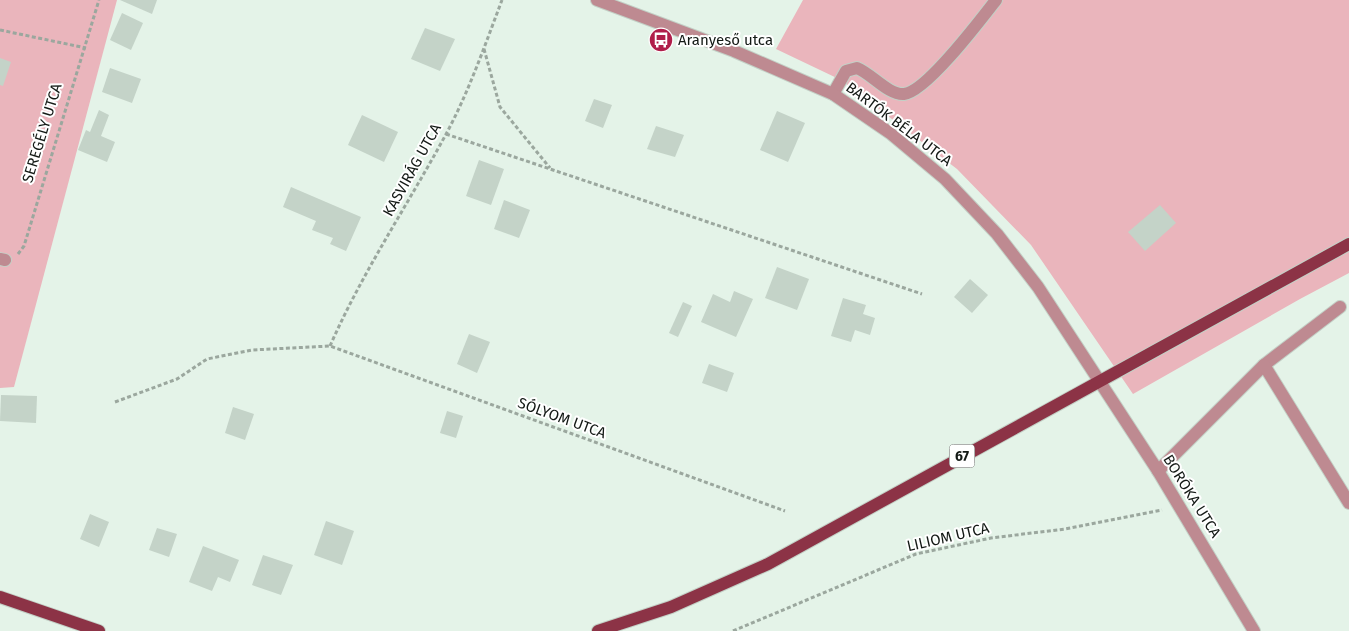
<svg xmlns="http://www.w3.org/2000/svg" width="1349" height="631" font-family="'Fira Sans',sans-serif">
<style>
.green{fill:#eab5bc}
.building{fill:#c4d3c8}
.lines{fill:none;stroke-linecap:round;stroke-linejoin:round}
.service-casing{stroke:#c3d0c6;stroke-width:14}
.minor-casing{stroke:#c3d0c6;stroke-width:14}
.tertiary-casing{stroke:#c3d0c6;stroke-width:14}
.primary-casing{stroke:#c3d0c6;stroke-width:14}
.path{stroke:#9ba79e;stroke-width:3;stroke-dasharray:4 2.5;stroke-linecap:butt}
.service{stroke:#be8a91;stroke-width:12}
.minor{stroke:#be8a91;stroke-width:12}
.tertiary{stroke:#be8a91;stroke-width:12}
.primary{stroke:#8c3346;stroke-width:12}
.labels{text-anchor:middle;stroke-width:4;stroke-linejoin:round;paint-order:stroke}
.shield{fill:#fff;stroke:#5a5e5b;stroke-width:1}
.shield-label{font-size:14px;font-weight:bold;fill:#131915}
.poi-label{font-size:15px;fill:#131915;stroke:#fff;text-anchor:start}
.street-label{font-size:15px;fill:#131915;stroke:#fff}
</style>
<rect width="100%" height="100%" fill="#e4f3e8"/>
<g class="green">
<polygon points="0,0 117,0 14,387 0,388"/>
<polygon points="803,0 1349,0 1349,273 1300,299 1133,394 1031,245 957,169 841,80 776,49"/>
</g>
<g class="building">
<polygon points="120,0 157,0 152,14"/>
<polygon points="122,13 143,23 131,50 110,40"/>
<polygon points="425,28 455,39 440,71 411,59"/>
<polygon points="0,58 11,62 3,86 0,85"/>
<polygon points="110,68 141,79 132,103 102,92"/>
<polygon points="594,99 612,105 603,128 585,121"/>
<polygon points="99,110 109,115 101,136 115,142 107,162 78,150 86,130 90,132"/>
<polygon points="777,111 805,123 788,162 760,150"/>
<polygon points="362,115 398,132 384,162 348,145"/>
<polygon points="656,126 684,135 675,157 647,149"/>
<polygon points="479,160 504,169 491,205 466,196"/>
<polygon points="291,187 361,217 346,251 330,244 333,238 312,230 316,221 283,207"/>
<polygon points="504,200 530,210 519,238 494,229"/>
<polygon points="1160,205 1176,223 1145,251 1128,232"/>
<polygon points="777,267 809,279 797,310 765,298"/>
<polygon points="970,279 988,295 972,313 954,297"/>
<polygon points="734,291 753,299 736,337 701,322 713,294 730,302"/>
<polygon points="843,298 866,305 863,314 875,318 870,335 855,330 851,342 831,336"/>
<polygon points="683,302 692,306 678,337 669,333"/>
<polygon points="469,334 490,342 477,373 457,364"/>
<polygon points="709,364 734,373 727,392 702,383"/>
<polygon points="1,395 37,396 36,423 0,421"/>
<polygon points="233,407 254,414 245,440 225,433"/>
<polygon points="447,411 463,416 456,438 440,433"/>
<polygon points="90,514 109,522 99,547 80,539"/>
<polygon points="326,521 354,531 342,565 314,555"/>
<polygon points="157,528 177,534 169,557 149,550"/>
<polygon points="203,546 239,560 230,582 218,577 212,591 189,582"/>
<polygon points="263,555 293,565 281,595 252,585"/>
</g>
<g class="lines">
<g class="service-casing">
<polyline id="service" points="1158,471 1264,365 1340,307"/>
</g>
<g class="minor-casing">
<g id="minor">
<path d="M833,94L846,71L857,68C872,74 888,95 904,94C926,92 982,18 996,0"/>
<polyline points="0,259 5,260"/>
<polyline points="1264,365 1349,503"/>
</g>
</g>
<g class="tertiary-casing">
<polyline id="tertiary" points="597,0 734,51 833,94 890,133 945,179 997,234 1038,287 1158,471 1254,631"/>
</g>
<g class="primary-casing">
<g id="primary">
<polyline points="0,597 99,631"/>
<polyline points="598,631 671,607 768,564 1349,244"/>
</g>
</g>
<g class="path">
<polyline points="0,30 86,48"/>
<polyline points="484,49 500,107 550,168"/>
<polyline points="446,134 922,294"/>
<polyline points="18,254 24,246 99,0"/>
<path d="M330,346C362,273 407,206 445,136C468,94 485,45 502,0"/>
<polyline points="115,402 177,379 207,359 252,350 330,346 785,511"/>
<polyline points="733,631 916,554 991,538 1065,529 1162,510"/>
</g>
<use href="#service" class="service"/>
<use href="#minor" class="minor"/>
<use href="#tertiary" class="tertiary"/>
<use href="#primary" class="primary"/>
</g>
<defs>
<g id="bus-disc" transform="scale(1.25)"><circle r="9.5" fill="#b01e4a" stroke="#fff"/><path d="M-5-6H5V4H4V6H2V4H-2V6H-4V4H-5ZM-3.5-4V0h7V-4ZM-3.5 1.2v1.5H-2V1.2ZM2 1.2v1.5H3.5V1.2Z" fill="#fff"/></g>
</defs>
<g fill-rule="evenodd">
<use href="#bus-disc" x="661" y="40"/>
</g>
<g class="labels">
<rect class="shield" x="949.5" y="444.5" width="25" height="23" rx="4"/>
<g class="shield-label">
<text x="962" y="461">67</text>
</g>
<g class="poi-label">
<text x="678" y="45">Aranyeső utca</text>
</g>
<g class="street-label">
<text transform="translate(899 124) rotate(37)" y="5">BARTÓK BÉLA UTCA</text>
<text transform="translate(42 133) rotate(-73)" y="5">SEREGÉLY UTCA</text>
<text transform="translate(412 170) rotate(-61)" y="5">KASVIRÁG UTCA</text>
<text transform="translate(562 418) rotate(20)" y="5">SÓLYOM UTCA</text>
<text transform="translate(1192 496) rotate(58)" y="5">BORÓKA UTCA</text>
<text transform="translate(948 537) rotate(-13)" y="5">LILIOM UTCA</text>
</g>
</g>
</svg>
